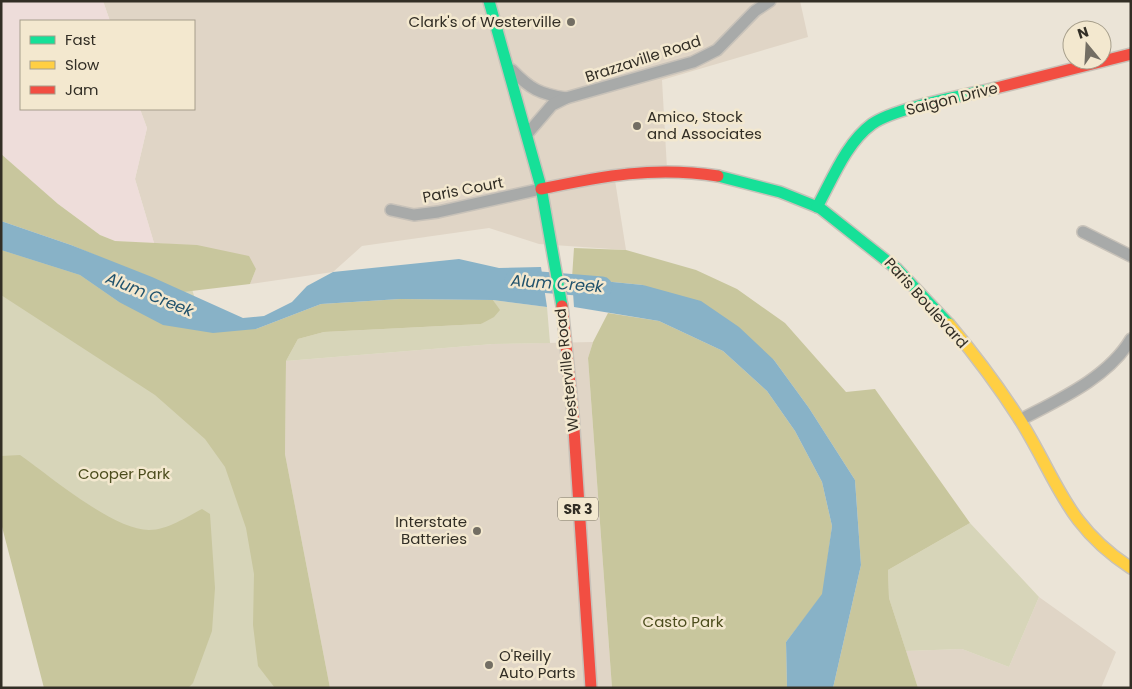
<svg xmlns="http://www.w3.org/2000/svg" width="1132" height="689" font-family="Poppins,sans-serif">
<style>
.commercial{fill:#e0d5c6}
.industrial{fill:#eeddda}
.green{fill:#d7d5b9}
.forest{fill:#c8c69d}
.water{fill:#88b2c7}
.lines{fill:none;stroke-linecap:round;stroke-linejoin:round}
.river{stroke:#88b2c7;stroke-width:21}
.street-casing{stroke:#c8c2b9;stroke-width:14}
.fast-casing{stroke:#c8c2b9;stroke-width:14}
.slow-casing{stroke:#c8c2b9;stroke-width:14}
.jam-casing{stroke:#c8c2b9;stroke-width:14}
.street{stroke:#a8aaa9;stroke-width:11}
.fast{stroke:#16e098;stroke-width:11}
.slow{stroke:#ffcf43;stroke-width:11}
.jam{stroke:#f24e42;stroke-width:11}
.poi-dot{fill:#736e63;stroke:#f3e8cf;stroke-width:2}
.labels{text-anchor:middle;stroke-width:5;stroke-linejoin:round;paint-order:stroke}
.shield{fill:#f3e8cf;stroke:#6c6658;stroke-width:1}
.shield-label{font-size:14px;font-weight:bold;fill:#322e25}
.poi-label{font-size:15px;fill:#322e25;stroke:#f3e8cf;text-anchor:end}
.street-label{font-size:15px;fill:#322e25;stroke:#f3e8cf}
.park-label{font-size:15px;fill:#4c4d1d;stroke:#f3e8cf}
.water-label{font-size:16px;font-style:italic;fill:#20526c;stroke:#f3e8cf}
</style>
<rect width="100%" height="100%" fill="#ebe4d7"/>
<g class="commercial">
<polygon points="103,1 800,1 808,37 662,80 667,169 614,174 626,250 539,244 489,228 362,246 333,272 250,284 256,269 197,246 154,243 135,179 147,128 140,109 194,109 194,21 110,21"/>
<polygon points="593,342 588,358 612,688 330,688 285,454 286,361 493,344"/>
<polygon points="1039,597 1116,652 1101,688 918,688 906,651 962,649 1009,667"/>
</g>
<polygon class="industrial" points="1,1 103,1 110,21 21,21 21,109 140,109 147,128 135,179 154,243 115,241 100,235 58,204 1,154"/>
<g class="green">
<polygon points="1,229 174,295 166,269 190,283 254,485 295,688 56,688 1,483"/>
<polygon points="493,300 547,307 550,343 493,344 286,361 298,339 324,332 481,324 499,310"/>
<polygon points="970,523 1039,597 1009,667 962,649 906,651 889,598 888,570"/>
</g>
<g class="forest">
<polygon points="1,154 58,204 100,235 115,241 197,245 249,256 256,269 250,284 183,292 71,245 1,221"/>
<polygon points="574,248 626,250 696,270 737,289 785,323 846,392 875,389 970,523 888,570 889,598 918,688 833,688 861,565 855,480 809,408 774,360 643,285 572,278"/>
<polygon points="1,250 80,275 119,302 256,329 321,304 400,299 493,300 500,310 494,317 481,324 324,332 298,339 286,361 285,454 330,688 275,688 258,666 253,625 254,574 246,528 225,467 205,439 155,395 1,295"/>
<polygon points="608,313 659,321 723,351 767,391 795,431 822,482 832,526 823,594 786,642 787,688 612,688 588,358 593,342"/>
<path d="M20,455C50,476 113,530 149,530C168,530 186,517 202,509L210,514L215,588L212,631L193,683L188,688H44L1,523V456Z"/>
</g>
<g class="water">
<polygon points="1,221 71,245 152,277 243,318 264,316 292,302 307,286 333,272 459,259 499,268 541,267 547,307 493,300 400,299 321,304 256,329 213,333 163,325 119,302 80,275 1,250"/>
<polygon points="572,278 643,285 701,301 739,327 774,360 809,408 855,480 861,565 833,688 787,688 786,642 822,594 832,526 822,482 795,431 767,391 723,351 659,321 574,307"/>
</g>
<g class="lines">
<polyline class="river" points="515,280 602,287"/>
<g class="street-casing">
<g id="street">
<path d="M512,70C530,89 540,94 566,98"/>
<polyline points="528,133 552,105 566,98 693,62 717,50 755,11 770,1"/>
<polyline points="391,210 414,215 438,212 541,189"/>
<polyline points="1083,232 1131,256"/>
<path d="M1020,420C1058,400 1108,378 1131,339"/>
</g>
</g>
<g class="fast-casing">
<g id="fast">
<polyline points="489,1 541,187 562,306"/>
<polyline points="718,176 780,192 820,208 897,269 949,324"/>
<path d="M817,207C832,180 846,143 872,124C894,108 967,95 996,88"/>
</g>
</g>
<g class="slow-casing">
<path id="slow" d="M949,324C975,355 999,387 1020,420C1058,481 1066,526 1131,568"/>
</g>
<g class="jam-casing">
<g id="jam">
<polyline points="996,88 1131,54"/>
<path d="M541,189C603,176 654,166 718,176"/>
<polyline points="562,306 573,414 591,688"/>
</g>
</g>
<use href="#street" class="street"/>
<use href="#fast" class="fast"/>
<use href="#slow" class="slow"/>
<use href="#jam" class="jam"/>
</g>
<g class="poi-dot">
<circle cx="571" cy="22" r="5"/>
<circle cx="637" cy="126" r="5"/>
<circle cx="477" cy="531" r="5"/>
<circle cx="489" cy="665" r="5"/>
</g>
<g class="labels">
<rect class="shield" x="558" y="497.5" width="40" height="23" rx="4"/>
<g class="shield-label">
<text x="578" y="514">SR 3</text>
</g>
<g class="poi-label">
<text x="561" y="27">Clark's of Westerville</text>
<text x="647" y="122" text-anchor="start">Amico, Stock<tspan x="647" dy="17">and Associates</tspan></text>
<text x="467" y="527">Interstate<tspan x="467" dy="17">Batteries</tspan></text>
<text x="499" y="661" text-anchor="start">O'Reilly<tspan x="499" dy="17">Auto Parts</tspan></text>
</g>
<g class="street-label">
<text transform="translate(643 59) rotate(-18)" y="5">Brazzaville Road</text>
<text transform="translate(952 99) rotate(-14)" y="5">Saigon Drive</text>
<text transform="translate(463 190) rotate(-11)" y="5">Paris Court</text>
<text transform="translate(926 303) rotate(48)" y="5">Paris Boulevard</text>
<text transform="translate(567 370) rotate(-96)" y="5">Westerville Road</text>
</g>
<g class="park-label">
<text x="124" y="479">Cooper Park</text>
<text x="683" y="627">Casto Park</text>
</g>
<g class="water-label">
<text transform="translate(557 283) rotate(4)" y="6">Alum Creek</text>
<text transform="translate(150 294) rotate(22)" y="6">Alum Creek</text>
</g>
</g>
<rect width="1132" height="689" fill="none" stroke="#322e25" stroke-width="5"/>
<rect x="20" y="20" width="175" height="90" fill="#f3e8cf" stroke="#a69e8b"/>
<rect x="30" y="36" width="25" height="8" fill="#16e098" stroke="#a69e8b"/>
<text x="65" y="45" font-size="15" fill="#322e25">Fast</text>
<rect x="30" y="61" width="25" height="8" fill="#ffcf43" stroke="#a69e8b"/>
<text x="65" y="70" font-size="15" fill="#322e25">Slow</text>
<rect x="30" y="86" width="25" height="8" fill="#f24e42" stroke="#a69e8b"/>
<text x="65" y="95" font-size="15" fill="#322e25">Jam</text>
<g transform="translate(1087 45) rotate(342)"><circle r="24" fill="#f3e8cf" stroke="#a69e8b"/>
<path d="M0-4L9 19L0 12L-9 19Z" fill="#736e63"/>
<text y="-8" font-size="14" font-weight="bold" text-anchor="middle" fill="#322e25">N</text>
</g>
</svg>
